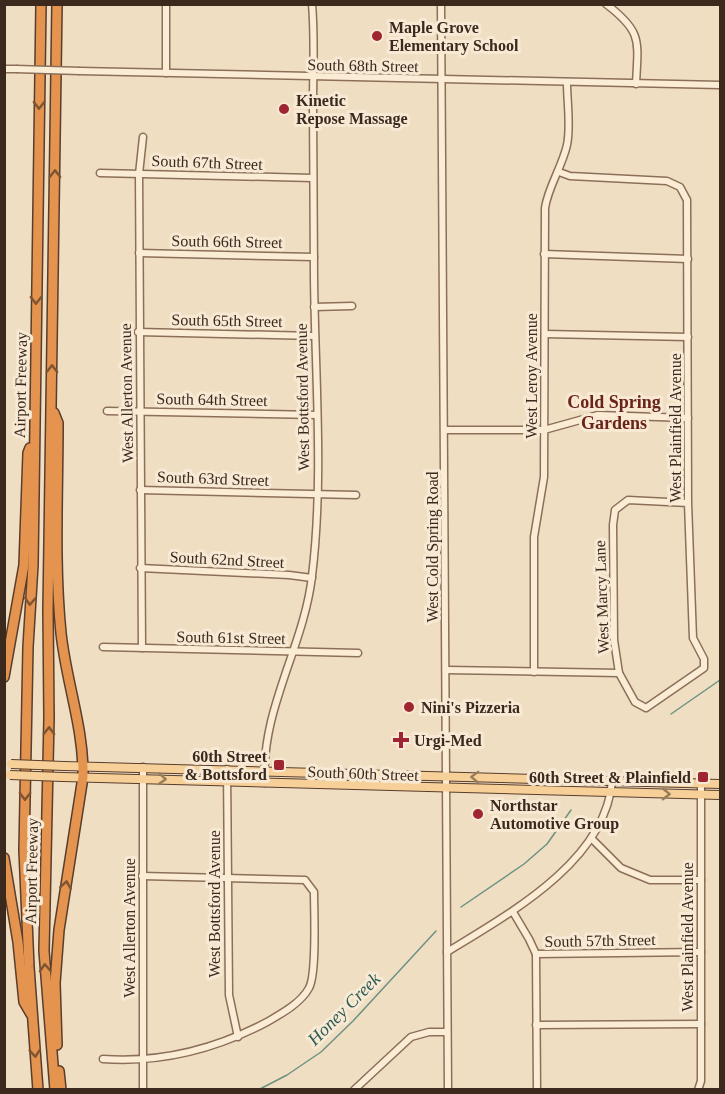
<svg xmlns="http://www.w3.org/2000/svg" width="725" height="1094" font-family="'Times New Roman',serif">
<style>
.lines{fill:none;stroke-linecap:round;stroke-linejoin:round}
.stream{stroke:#6b9285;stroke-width:1.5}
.minor-casing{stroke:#8c6f58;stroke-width:9}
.major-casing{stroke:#593d2d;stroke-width:10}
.highway-casing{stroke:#593d2d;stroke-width:12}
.minor{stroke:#fbecd6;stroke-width:6}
.major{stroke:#f6d098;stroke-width:8}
.highway{stroke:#e4944f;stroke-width:9}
.minor-bridge-casing{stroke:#8c6f58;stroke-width:9;stroke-linecap:butt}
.major-bridge-casing{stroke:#593d2d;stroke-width:10;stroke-linecap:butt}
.minor-bridge{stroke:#fbecd6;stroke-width:6}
.major-bridge{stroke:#f6d098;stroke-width:8}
.oneway{stroke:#7f5431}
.oneway2{stroke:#987c5a}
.poi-dot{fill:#9e2531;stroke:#f7e9d3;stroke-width:2}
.labels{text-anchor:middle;stroke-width:6;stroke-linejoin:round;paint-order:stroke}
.poi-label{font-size:16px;font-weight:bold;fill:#3b291d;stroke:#f7e9d3;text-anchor:start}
.street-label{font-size:16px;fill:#3b291d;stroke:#f7e9d3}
.neighbourhood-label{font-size:18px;font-weight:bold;fill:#6a231a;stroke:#f7e9d3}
.water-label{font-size:18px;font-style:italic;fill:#2c5b54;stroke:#f7e9d3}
</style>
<rect width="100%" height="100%" fill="#f0dec3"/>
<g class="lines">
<g class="stream">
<polyline points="671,714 720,680"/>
<polyline points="461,907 524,864 547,844 571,810"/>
<polyline points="258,1090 287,1075 321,1052 353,1021 436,931"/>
</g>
<g class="minor-casing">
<g id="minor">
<polyline points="166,4 166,73"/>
<polyline points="441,4 448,1090"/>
<path d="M606,4C643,32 638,41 636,84"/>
<polyline points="4,69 16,69"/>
<polyline points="80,71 720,85"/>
<polyline points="559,172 570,176 667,181 680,187 687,200 688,503 693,638 704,659 704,668 646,708 635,702 619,673 614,640 613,525 615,510 628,500 688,503"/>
<polyline points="100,173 313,178"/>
<polyline points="139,253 314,257"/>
<polyline points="544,254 688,259"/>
<polyline points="314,307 352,306"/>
<polyline points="138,332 315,336"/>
<polyline points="545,334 688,337"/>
<polyline points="107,411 317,415"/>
<polyline points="445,430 544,430 598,415 688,418"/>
<polyline points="140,490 356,495"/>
<polyline points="140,568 289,575 312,578"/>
<polyline points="103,647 358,653"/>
<polyline points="142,648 139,174 143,137"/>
<polyline points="446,670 619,673"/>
<path d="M534,672V537L544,477L545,208C548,187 562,167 567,145C571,126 567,102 567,83"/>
<polyline points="143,767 143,1090"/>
<polyline points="227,769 229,995 238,1037"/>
<path d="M265,783C260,711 304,647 312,576C324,478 315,376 314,277C314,219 313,162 313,104C313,71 315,38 312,4"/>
<polyline points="592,839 621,868 650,880 701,880"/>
<polyline points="513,912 529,939 536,954 537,1090"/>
<path d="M447,952C509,914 606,861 612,781"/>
<polyline points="536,954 701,952"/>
<polyline points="536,1025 701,1024"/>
<path d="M103,1059C160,1063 216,1049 267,1022C281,1014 301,1003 309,988C317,974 314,911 314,892L305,880L142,876"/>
<polyline points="354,1090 411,1037 429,1032 447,1032"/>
<polyline points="698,1090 701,1081 701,783"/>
</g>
</g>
<g class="major-casing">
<g id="major">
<polyline points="64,766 720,784"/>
<polyline points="63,777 720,795"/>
</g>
</g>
<g class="highway-casing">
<g id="highway">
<path d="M54,413L58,423C58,492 54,563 61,633C66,681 84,729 83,777L59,930L55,983L57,1045"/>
<polyline points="4,677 24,565 28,453 30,448"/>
<polyline points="4,858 18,942 24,1002 31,1014"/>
<polyline points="59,1071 61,1090"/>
<polyline points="38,1090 29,967 24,850 28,647 33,565 41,4"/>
<polyline points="55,1090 44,951 49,718 48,610 57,4"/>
</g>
</g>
<use href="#minor" class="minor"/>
<use href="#major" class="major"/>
<use href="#highway" class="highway"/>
<g class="minor-bridge-casing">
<polyline id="minor-bridge" points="16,69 80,71"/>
</g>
<g class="major-bridge-casing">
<g id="major-bridge">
<polyline points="11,764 64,766"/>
<polyline points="10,775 63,777"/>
</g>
</g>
<use href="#minor-bridge" class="minor-bridge"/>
<use href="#major-bridge" class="major-bridge"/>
</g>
<defs><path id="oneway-chevron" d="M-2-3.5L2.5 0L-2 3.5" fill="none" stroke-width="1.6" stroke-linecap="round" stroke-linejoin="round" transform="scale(1.5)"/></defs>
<g class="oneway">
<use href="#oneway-chevron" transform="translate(39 105) rotate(91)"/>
<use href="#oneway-chevron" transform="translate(55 174) rotate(-89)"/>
<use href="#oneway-chevron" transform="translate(36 300) rotate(91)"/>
<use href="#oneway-chevron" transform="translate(52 369) rotate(-89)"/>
<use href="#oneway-chevron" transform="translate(30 601) rotate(93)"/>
<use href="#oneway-chevron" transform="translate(49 731) rotate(-89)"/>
<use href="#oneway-chevron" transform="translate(25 796) rotate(91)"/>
<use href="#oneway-chevron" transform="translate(66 885) rotate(-81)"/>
<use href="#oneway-chevron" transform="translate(45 968) rotate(-93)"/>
<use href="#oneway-chevron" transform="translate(35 1053) rotate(86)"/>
</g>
<g class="oneway2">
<use href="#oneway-chevron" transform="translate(475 777) rotate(-178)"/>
<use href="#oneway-chevron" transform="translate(162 779) rotate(3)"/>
<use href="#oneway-chevron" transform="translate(666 794) rotate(1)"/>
</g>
<g class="poi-dot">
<circle cx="377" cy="36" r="6"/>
<circle cx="284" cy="109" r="6"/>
<circle cx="409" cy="707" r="6"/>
<path d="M398 731h6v6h6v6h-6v6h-6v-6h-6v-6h6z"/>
<rect x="273" y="759" width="12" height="12" rx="3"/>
<rect x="697" y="771" width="12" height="12" rx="3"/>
<circle cx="478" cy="814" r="6"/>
</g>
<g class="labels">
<g class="poi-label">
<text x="389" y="33">Maple Grove<tspan x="389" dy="18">Elementary School</tspan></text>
<text x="296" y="106">Kinetic<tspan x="296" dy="18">Repose Massage</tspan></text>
<text x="421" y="713">Nini's Pizzeria</text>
<text x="414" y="746">Urgi-Med</text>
<text x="267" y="762" text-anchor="end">60th Street<tspan x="267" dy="18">&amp; Bottsford</tspan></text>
<text x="691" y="783" text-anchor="end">60th Street &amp; Plainfield</text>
<text x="490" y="811">Northstar<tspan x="490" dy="18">Automotive Group</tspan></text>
</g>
<g class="street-label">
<text transform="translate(363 65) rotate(1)" y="6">South 68th Street</text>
<text transform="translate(207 162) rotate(2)" y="6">South 67th Street</text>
<text transform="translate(227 241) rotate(1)" y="6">South 66th Street</text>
<text transform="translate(227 320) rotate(1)" y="6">South 65th Street</text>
<text transform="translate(531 376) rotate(-90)" y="6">West Leroy Avenue</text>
<text transform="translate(20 385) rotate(-89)" y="6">Airport Freeway</text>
<text transform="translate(126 393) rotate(-91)" y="6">West Allerton Avenue</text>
<text transform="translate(302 397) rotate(-91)" y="6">West Bottsford Avenue</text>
<text transform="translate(212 399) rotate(1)" y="6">South 64th Street</text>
<text transform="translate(675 428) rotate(-90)" y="6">West Plainfield Avenue</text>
<text transform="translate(213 478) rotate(2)" y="6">South 63rd Street</text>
<text transform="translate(432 547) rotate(-90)" y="6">West Cold Spring Road</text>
<text transform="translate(227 559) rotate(3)" y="6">South 62nd Street</text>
<text transform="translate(601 597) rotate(-92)" y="6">West Marcy Lane</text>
<text transform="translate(231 637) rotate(1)" y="6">South 61st Street</text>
<text transform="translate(363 773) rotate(2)" y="6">South 60th Street</text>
<text transform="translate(31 871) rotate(-89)" y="6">Airport Freeway</text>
<text transform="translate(214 904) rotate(-90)" y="6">West Bottsford Avenue</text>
<text transform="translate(129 928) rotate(-90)" y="6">West Allerton Avenue</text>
<text transform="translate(687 937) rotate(-90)" y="6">West Plainfield Avenue</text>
<text transform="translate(600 940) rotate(-1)" y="6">South 57th Street</text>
</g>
<g class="neighbourhood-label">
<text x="614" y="408">Cold Spring<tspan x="614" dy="21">Gardens</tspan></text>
</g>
<g class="water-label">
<text transform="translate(344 1009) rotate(-45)" y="6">Honey Creek</text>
</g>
</g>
<rect width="725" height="1094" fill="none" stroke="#3b291d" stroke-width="12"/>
</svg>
